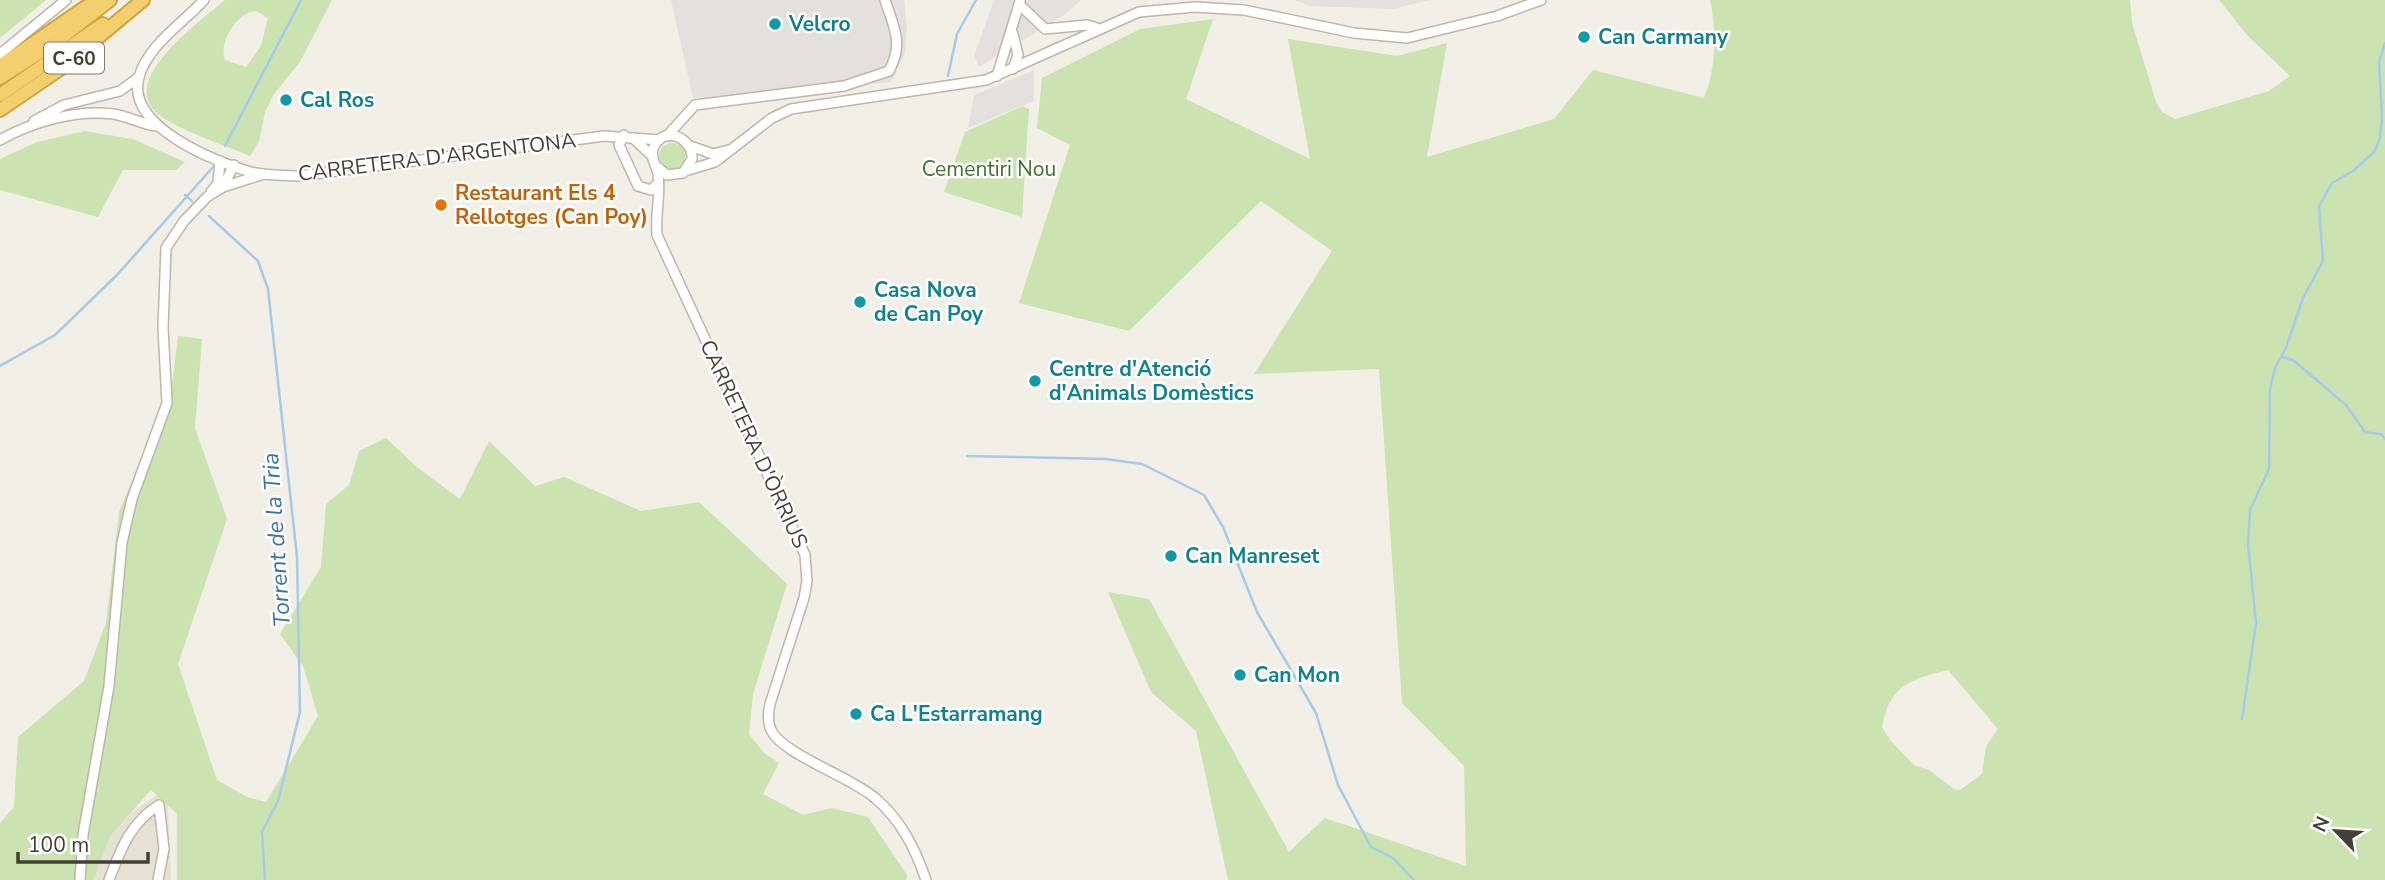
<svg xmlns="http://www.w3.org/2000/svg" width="2385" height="880" font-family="'Nunito Sans',sans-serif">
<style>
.residential{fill:#e5e1d4}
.industrial{fill:#e4e0db}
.green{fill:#cae3b1;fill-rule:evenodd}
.parking{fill:#e3e1de}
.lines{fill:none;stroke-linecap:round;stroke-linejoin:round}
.stream{stroke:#a6cbea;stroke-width:2.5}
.minor-casing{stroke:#bcb7a9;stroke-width:12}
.highway-casing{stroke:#d1a440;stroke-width:16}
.minor{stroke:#fff;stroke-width:9}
.highway{stroke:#f3cf70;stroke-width:12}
.culture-dot{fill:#0f9aa8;stroke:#fff;stroke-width:2.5}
.food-dot{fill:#e8710a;stroke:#fff;stroke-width:2.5}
.labels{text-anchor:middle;stroke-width:5;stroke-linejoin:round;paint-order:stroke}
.shield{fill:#fff;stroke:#7c7972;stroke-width:2}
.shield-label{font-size:19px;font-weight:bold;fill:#443f36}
.culture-label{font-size:21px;font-weight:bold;fill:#0d838f;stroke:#fff;text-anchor:start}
.street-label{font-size:21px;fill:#443f36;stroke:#fff}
.park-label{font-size:21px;fill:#43712e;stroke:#fff}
.food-label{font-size:21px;font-weight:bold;fill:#c56008;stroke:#fff;text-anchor:start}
.water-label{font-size:23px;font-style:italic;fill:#3772a8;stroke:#fff}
</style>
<rect width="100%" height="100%" fill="#f2efe6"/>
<polygon class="residential" points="167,788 171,880 66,880 109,828"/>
<g class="industrial">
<polygon points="671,0 904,0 907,27 905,54 891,82 693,98"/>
<polygon points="994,0 1081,0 1064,15 979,67 974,56"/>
<polygon points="1294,0 1430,0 1393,9 1310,6"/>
</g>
<g class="green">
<polygon points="0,0 46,0 0,38"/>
<path d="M225,0H332L300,62L274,94L265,112L259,141L250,156C222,144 191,135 165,119C108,86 201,21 225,0ZM256,11L268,18L261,46L246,67L225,60C218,42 237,12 256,11Z"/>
<path d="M1710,0H2130L2132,23L2156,102L2162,112L2175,119L2269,91L2290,76L2247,35L2219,0H2385V880H1228L1196,731L1151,692L1108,592L1149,599L1289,852L1325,818L1466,866L1464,766L1402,703L1379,369L1254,374L1332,251L1261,201L1129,331L1019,303L1070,145L1037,128L1042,78L1140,29L1213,19L1186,99L1310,159L1288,39L1397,56L1447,43L1427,157L1554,119L1593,70L1704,98C1716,68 1717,31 1710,0ZM1948,670L1998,729L1986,746L1982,774L1960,790L1954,789L1929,770L1914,765L1890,740L1882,727C1889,686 1910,679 1948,670Z"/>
<polygon points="1023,106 1029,109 1022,217 944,192 965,132"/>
<polygon points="85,131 133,139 185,162 176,170 123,170 98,217 0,190 0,159 37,142"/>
<circle cx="672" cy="156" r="13"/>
<polygon points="178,336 202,339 195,428 227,519 178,664 217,780 247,797 266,802 318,716 303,666 280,634 321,567 326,504 349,485 359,451 386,438 418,468 460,499 489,441 535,486 564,477 641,511 699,502 787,584 753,694 749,734 764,753 779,763 763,794 803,815 832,808 868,817 907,875 906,880 177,880 177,814 151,790 110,836 93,880 0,880 0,823 14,807 18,737 84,681 106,623 119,512 172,384"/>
</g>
<polygon class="parking" points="1034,70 1034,101 968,128 974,95"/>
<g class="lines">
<g class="stream">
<polyline points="948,76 957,34 976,0"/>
<polyline points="225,146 301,0"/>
<polyline points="185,195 192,201"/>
<polyline points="209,216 258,261 268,289 297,557 300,712 278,801 262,832 265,880"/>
<polyline points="2282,357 2293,360 2346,405 2365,432 2381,434 2385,439"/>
<polyline points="0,366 55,335 117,275 213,167"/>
<polyline points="967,456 1106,459 1142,464 1204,495 1223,527 1257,612 1316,713 1338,785 1371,847 1393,858 1414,880"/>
<polyline points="2242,719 2256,623 2248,544 2250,510 2269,469 2270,390 2275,368 2286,348 2303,298 2323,261 2319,206 2332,183 2353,171 2375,151 2380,138 2382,117 2379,62 2385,43"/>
</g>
<g class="minor-casing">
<g id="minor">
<path d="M204,0C183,23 148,45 139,77C125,126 215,162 251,172C267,176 284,175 299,176L604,136L659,140"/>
<polyline points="1020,5 1045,29 1087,25 1097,28"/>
<polyline points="1013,34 1018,55 1013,69"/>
<polyline points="0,54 66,0"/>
<polyline points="997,76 1020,1"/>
<polyline points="34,121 64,105 120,91 139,77"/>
<polyline points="624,135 619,145 638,186 651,190 658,183"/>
<path d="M667,136L695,105L844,86L889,71C904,43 894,28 885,0"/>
<polyline points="633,138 652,156"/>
<path d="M0,140C32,122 76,109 113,114C128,116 141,124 156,126"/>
<polyline points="690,146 713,154 729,150"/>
<path d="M655,165L667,175L683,173L692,159C693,137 662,124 653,149C650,159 657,166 658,175C661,195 655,215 657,235L805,555L807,581L804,598L770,704C768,713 767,721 771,730C783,755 852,777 875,798C901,820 915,848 926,880"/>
<polyline points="685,171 715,162 772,118 791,109 986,80 1139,12 1195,7 1244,10 1354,33 1407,38 1497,16 1541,0"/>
<polyline points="223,187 234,165"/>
<polyline points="211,192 218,183 220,161"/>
<polyline points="80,880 83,835 109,686 122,543 132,499 167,403 163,328 166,248 184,221 207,197 223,187 264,174"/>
<path d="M109,880C121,849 130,823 159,805L164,849L158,880"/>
</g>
</g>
<g class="highway-casing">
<g id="highway">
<polyline points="0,66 96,0"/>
<polyline points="0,78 56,42 110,0"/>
<polyline points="0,95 103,24"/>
<polyline points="0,110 60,69 143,0"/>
</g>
</g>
<use href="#minor" class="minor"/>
<use href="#highway" class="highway"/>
</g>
<g class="culture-dot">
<circle cx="775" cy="24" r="7"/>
<circle cx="1584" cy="37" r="7"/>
<circle cx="286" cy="100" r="7"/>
<circle cx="860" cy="302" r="7"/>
<circle cx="1035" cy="381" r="7"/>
<circle cx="1171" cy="556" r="7"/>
<circle cx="1240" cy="675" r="7"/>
<circle cx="856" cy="714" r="7"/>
</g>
<circle class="food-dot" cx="441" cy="205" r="7"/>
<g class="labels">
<rect class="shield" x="44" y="42.5" width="60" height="31" rx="5"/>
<g class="shield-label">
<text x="74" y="65">C-60</text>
</g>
<g class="culture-label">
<text x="789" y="31">Velcro</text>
<text x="1598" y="44">Can Carmany</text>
<text x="300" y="107">Cal Ros</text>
<text x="874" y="297">Casa Nova<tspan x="874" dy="24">de Can Poy</tspan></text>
<text x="1049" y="376">Centre d'Atenció<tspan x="1049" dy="24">d'Animals Domèstics</tspan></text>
<text x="1185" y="563">Can Manreset</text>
<text x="1254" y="682">Can Mon</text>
<text x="870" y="721">Ca L'Estarramang</text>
</g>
<g class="street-label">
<text transform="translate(437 157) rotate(-7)" y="7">CARRETERA D'ARGENTONA</text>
<text transform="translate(754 444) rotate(65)" y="7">CARRETERA D'ÒRRIUS</text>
</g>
<g class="park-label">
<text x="989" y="176">Cementiri Nou</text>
</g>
<g class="food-label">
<text x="455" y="200">Restaurant Els 4<tspan x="455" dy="24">Rellotges (Can Poy)</tspan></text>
</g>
<g class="water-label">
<text transform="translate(276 540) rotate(-94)" y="8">Torrent de la Tria</text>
</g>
</g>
<g transform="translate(2336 831) rotate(295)" stroke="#ffffff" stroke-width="5" paint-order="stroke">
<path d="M0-5L12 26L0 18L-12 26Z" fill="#443f36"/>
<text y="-10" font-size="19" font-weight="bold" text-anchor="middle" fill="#443f36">N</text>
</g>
<path d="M18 852v10h130v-10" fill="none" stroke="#443f36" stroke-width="3.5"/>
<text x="28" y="852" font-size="21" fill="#443f36" stroke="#ffffff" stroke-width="5" paint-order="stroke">100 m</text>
</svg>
